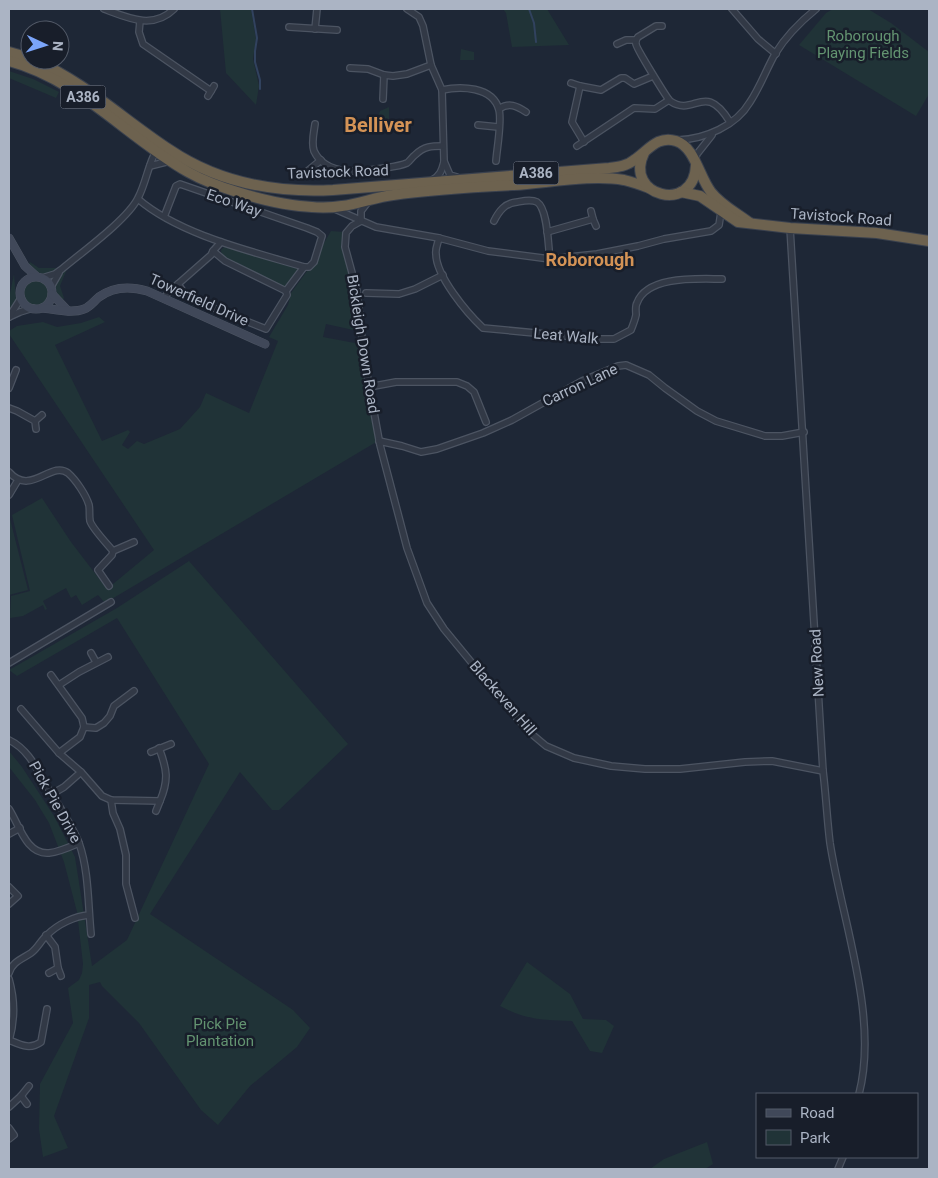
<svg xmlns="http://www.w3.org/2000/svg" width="938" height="1178" font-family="Roboto,sans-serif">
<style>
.green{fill:#203337}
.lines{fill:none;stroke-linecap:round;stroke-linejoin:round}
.stream{stroke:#31425e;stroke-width:2}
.street-casing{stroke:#4c5462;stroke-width:8}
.secondary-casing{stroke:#4c5462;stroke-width:9}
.highway-casing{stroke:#3a414e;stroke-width:12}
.street{stroke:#323946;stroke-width:5.5}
.secondary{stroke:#404859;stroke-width:8}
.highway{stroke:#6d624f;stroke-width:10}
.labels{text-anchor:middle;stroke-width:5;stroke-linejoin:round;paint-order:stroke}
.shield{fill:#181e2a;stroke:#7f8796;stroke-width:1}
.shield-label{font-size:14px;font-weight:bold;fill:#abb4c4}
.park-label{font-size:15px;fill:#639471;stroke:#181e2a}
.street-label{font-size:15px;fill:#abb4c4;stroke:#181e2a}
.quarter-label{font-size:18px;font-weight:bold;fill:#d49356;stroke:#181e2a}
.district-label{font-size:20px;font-weight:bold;fill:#d49356;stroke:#181e2a}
</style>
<rect width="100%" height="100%" fill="#1e2736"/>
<g class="green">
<polygon points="220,9 251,9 256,39 253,59 259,86 256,105 226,73"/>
<polygon points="503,9 547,9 569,45 512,47 506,13"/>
<polygon points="833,9 868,9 891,23 929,52 929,94 916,116 799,45 826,13"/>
<polygon points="461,49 474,52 474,60 460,60"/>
<polygon points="9,71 33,79 59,92 56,98 9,78"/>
<polygon points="389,107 389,122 376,121 380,111"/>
<polygon points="331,231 344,232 343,240 358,331 326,324 323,337 360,344 378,441 105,603 98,595 82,605 76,595 71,598 66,588 43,601 47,609 45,610 43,605 23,616 10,618 11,596 30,591 12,515 42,498 71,542 107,589 154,550 9,334 9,331 17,326 43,322 57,327 81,323 99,317 105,322 55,345 102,441 128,430 130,432 122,445 128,449 137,441 144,444 180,429 200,407 206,393 249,413 278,341 269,337 288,305 291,293 310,267"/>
<polygon points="225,246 298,268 298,269 284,288 278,284 222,257 221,250"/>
<path d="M30,262L39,268H57C47,278 37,274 28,265Z"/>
<path d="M67,269L60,286L64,298L62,301C52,289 55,278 67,269Z"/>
<polygon points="14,274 16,299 9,311 9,298"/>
<circle cx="36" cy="293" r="12"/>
<polygon points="10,519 28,590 9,595 9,520"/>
<polygon points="189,561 348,744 279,810 272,810 240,772 150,914 293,1010 310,1028 297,1047 250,1086 218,1125 201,1110 139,1023 102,986 100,982 89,985 89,1018 54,1116 68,1148 43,1157 39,1129 40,1084 73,1023 68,988 79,980 82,973 83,964 77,912 64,862 49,823 35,800 9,767 9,751 22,767 54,816 75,857 92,966 127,940 209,764 117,618 17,676 9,670 117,608"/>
<path d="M527,962L570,994L583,1019L606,1020L614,1026L602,1053L590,1051L572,1021C543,1020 526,1020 500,1006Z"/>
<polygon points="707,1142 713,1164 705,1169 650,1169 664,1159"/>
</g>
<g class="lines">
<g class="stream">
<polyline points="252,9 257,38 255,51 255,62 260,80 260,89"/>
<polyline points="529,9 534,23 536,42"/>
</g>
<g class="street-casing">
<g id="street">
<path d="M104,9C128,18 153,30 174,9"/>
<polyline points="407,9 419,17 423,26 431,65 442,90 444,161 450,175 457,177"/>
<polyline points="732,9 758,39 776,54"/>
<polyline points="140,21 139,32 143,44 211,91"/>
<path d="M662,26H656L638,37C636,40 635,41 636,44C636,48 667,98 670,101C695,118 704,80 730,122"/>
<polyline points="289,27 337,30"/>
<polyline points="315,29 317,9"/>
<polyline points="617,44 626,40 636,40"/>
<polyline points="350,68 368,69 384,75 393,76 407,74 431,65"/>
<polyline points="571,83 580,86"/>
<path d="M442,90C460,86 493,86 499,110C502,121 497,148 496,161"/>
<polyline points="208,96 214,86"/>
<polyline points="383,99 384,75"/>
<path d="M499,109C509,102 517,106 526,112"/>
<path d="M315,124C314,132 311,143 314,151C326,177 362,172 384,168C391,167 400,166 407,163C410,161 412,157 415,155C424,146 432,146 443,146"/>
<polyline points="478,125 498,127"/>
<path d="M678,140C705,139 736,126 750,102C760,87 766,70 775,54C786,36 800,22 816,9"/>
<polyline points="584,142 572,122 580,86 601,90 621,78 625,78 634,84 653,76"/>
<polyline points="577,146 634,108 655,109 669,100"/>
<polyline points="695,160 697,154 712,135"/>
<polyline points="150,166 170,161"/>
<polyline points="305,173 321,160"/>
<path d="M432,180C440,176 442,170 444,162"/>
<path d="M138,199C180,235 251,251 304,267H309L314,262L322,236L317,232L307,228L180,184L176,186L164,217"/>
<polyline points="335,209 376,227 439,238 488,251 550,259 597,254 638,246 664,239 711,231 719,225 721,212"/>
<polyline points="593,219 596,226"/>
<polyline points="361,221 352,226 346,233 345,247 357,291 364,358 380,445 407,548 427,603 444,629 527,730 546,746 574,758 611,766 645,769 680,769 745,762 772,761 823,771"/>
<polyline points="361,221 361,211 368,202"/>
<path d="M494,221C499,211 505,203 517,202C523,201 531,199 537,202C548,209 548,246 550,259"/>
<path d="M790,228L823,771C826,795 827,819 830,843C842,921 879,1017 859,1094"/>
<polyline points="547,232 593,219 591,211"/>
<path d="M439,238C438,243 435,249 436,254C436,276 467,313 483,328L598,339H614L631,330C633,325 635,320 636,315C636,311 635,306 637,303C647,275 699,279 722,279"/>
<polyline points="221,242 213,251 211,255 178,284 185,294 218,310 266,329 287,295 286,291 304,267"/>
<polyline points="213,251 225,261 286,291"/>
<path d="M42,278L55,274L62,269C82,252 127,220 138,198C146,183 148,165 156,151"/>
<polyline points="51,287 59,273"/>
<polyline points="366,293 399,294 415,289 443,275"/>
<polyline points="165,299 167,294 178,284"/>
<polyline points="9,317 20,312 33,308"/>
<polyline points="9,317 21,298"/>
<polyline points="369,387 396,382 457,382 467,386 474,392 486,422"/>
<polyline points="9,388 16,370"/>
<polyline points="9,408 17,411 35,421 36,429"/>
<polyline points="35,421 42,415"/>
<polyline points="379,441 402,446 421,452 437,449 483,433 512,420 582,381 618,366 626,365 649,375 665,388 697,411 716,421 765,436 782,436 804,432"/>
<path d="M9,472C31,497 51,460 68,473C76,480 86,495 89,505C90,510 89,516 90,521C92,528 108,545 113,551L112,555L98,570L109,586"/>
<polyline points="9,495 18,480"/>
<polyline points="113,551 134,542"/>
<polyline points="91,653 96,662"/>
<polyline points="9,663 111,602"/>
<polyline points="51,675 82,718 84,727 80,737 59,753"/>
<polyline points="59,685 79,672 108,657"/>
<polyline points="21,709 59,753 81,772 64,787 52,794"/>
<polyline points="84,727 96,728 104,723 110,716 114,706 134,691"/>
<path d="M9,740C28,749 37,769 47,786C58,805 71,823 79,843C89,871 88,905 91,934"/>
<polyline points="151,752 171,744"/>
<path d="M81,772L102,796L111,800L160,801C169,780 167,769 159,748"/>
<polyline points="111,800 113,813 120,829 126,855 126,884 135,918"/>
<path d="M9,809C19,824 26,855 49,853C59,852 70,847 79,843"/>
<polyline points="156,811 160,801"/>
<polyline points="9,834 20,828"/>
<polyline points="9,887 18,896 9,904"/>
<polyline points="46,935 55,947 58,968 49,973"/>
<polyline points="58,968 61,976"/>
<path d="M9,973C12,962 22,959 31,953C38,948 41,940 47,935C58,924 75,916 89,915"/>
<path d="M9,979C15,1001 15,1019 9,1041"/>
<path d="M9,1040C21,1045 30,1050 41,1042L47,1009"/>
<polyline points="21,1096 27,1104"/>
<polyline points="9,1107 21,1096 29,1086"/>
<polyline points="9,1128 14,1135 9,1139"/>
<polyline points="838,1169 843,1157"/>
</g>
</g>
<g class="secondary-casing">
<g id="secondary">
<polyline points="9,238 25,266 36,276"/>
<circle cx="36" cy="293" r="16"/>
<polyline points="52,294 68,311"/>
<path d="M42,308C54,309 72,314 84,309C90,307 94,301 99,297C114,286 130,286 147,291L265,344"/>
</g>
</g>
<g class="highway-casing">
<g id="highway">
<polyline points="9,52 30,58"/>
<path d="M34,60C85,82 124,120 170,150C219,183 276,193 333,190C425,182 517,175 609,168C618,167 627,166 634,160C648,151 657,135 676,141C695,147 699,177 711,192C721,205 737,213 750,223"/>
<path d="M9,61C80,80 126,137 188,172C214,187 263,201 292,205C308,207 325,209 342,206C359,204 376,197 393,195C433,189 474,187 514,185C547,183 592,174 624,180C632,182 641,185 649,188"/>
<path d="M644,153C623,196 694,215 696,165"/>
<polyline points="681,192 700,196 738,222 790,228 877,233 929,241"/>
</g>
</g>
<use href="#street" class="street"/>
<use href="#secondary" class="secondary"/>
<use href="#highway" class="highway"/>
</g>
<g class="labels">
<g class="shield">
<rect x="60.5" y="85.5" width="45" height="23" rx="4"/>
<rect x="513.5" y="161.5" width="45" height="23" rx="4"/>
</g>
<g class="shield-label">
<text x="83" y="102">A386</text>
<text x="536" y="178">A386</text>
</g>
<g class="park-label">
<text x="863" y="41">Roborough<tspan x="863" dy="17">Playing Fields</tspan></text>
<text x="220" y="1029">Pick Pie<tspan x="220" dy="17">Plantation</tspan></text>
</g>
<g class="street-label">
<text transform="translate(338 172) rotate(-2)" y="5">Tavistock Road</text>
<text transform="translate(234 203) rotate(19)" y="5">Eco Way</text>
<text transform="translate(841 217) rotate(4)" y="5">Tavistock Road</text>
<text transform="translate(199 300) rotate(24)" y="5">Towerfield Drive</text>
<text transform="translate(566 336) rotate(5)" y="5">Leat Walk</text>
<text transform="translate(363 344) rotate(81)" y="5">Bickleigh Down Road</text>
<text transform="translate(580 385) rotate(-25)" y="5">Carron Lane</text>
<text transform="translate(817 663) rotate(-93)" y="5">New Road</text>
<text transform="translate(503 698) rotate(49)" y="5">Blackeven Hill</text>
<text transform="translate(55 802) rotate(61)" y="5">Pick Pie Drive</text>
</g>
<g class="quarter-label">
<text x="590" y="266">Roborough</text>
</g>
<g class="district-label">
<text x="378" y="132">Belliver</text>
</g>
</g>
<rect width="938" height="1178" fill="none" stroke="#abb4c4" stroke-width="20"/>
<rect x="756" y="1093" width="162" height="65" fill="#181e2a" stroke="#535a68"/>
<rect x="766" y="1109" width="25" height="8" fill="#404859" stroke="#535a68"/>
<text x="800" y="1118" font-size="15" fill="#abb4c4">Road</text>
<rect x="766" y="1130" width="25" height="15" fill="#203337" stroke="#535a68"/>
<text x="800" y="1143" font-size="15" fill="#abb4c4">Park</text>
<g transform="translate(45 45) rotate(94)"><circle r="24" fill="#181e2a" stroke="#535a68"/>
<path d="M0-4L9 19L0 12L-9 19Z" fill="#7ba5fa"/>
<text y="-8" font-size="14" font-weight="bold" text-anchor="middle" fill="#abb4c4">N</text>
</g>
</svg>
